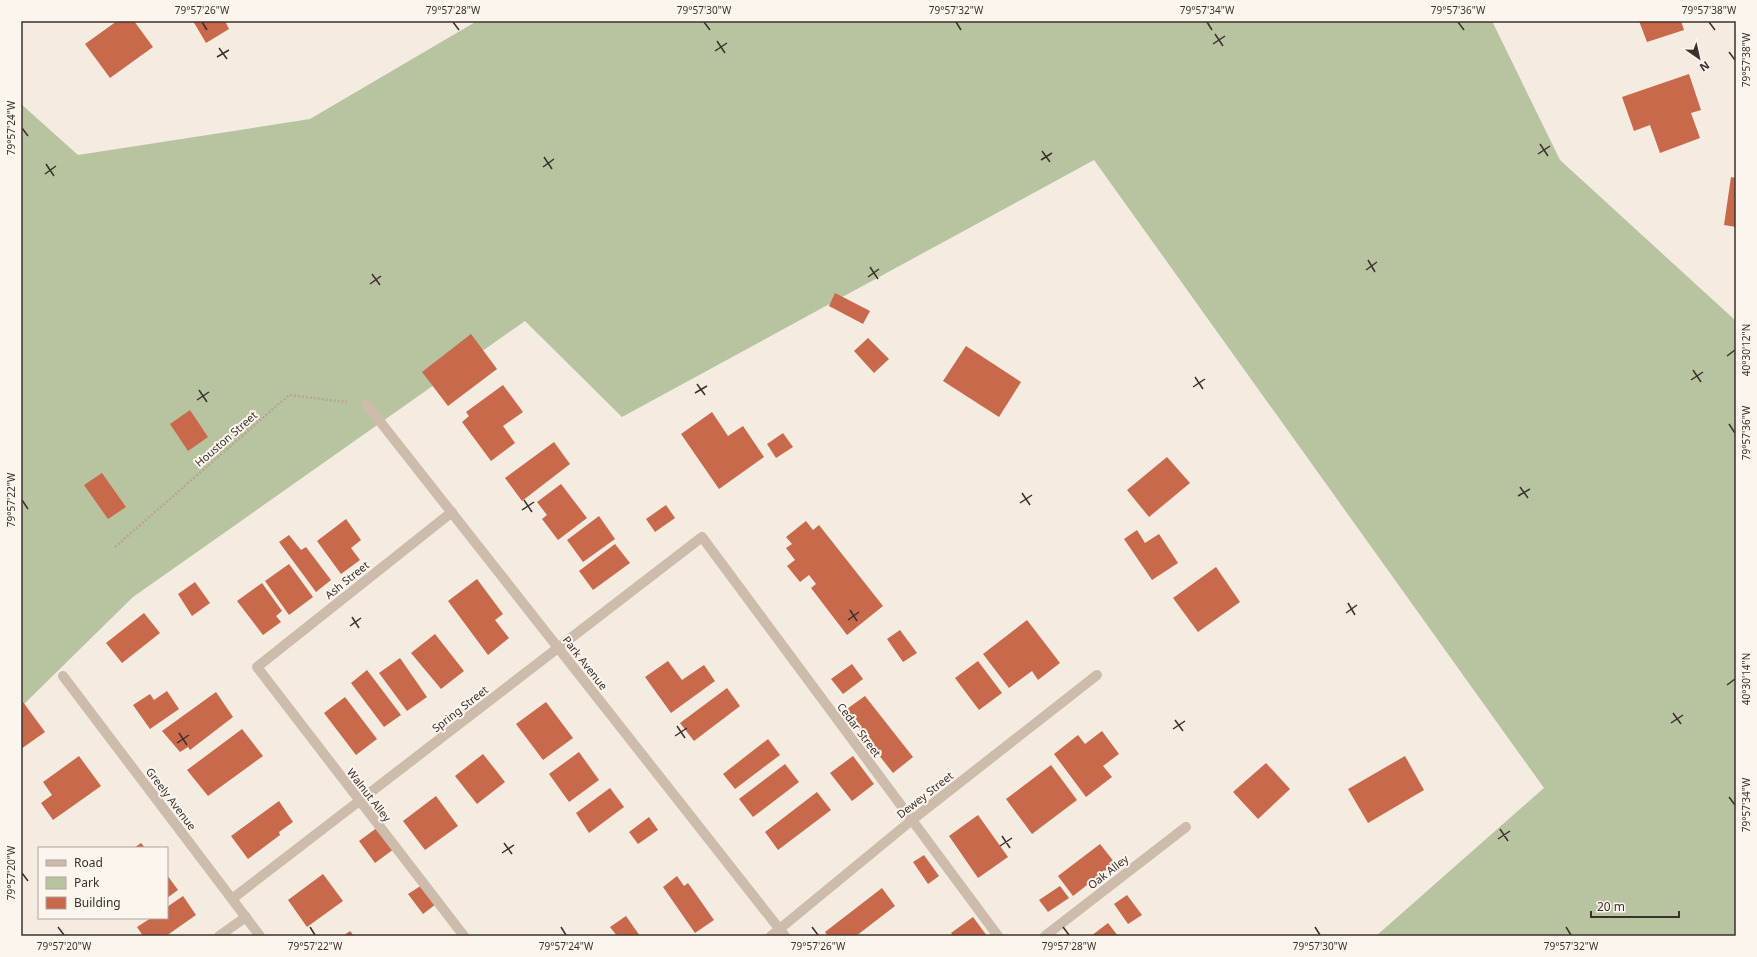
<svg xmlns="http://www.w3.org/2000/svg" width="1757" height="957" font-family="'Noto Sans',sans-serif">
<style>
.green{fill:#b8c4a0}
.building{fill:#c8694b}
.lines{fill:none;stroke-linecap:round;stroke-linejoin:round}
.path{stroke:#b9a596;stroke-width:2.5;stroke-dasharray:2 2;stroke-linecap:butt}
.minor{stroke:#cdbbac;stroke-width:10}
.ticks{fill:none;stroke:#3b302b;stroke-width:1.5}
.labels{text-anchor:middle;stroke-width:4;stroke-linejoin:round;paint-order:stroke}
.street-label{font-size:11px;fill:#3b302b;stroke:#fbf5ee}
.neatline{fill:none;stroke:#3b302b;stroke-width:1.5}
.ticks-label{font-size:10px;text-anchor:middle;fill:#3b302b}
</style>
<rect width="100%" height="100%" fill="#f4ebe1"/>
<polygon class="green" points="477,21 1492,21 1560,160 1736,321 1736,936 1376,936 1544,788 1094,160 622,417 525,321 133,597 21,707 21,104 78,155 310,119"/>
<g class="building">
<polygon points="117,21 134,21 153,47 110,78 85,44"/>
<polygon points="193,21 225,21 229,29 206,43"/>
<polygon points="1639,21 1681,21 1684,30 1647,42"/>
<polygon points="1689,74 1701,110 1691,113 1700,138 1660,153 1650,125 1634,131 1622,97"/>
<polygon points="1731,177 1736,178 1736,227 1724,225"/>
<polygon points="835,293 870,311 863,324 829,306"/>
<polygon points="471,334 497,369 448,406 422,372"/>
<polygon points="868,338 889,359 874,373 854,351"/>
<polygon points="966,346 1021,382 999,417 943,381"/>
<polygon points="503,385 523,412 503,426 515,443 491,461 462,422 469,416 466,412"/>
<polygon points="190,410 208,437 188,451 170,424"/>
<polygon points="712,412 728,436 743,426 764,457 719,489 681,434"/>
<polygon points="783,433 793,447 776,458 767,444"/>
<polygon points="554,442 570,464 522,501 505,478"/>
<polygon points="1167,457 1190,483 1149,517 1127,490"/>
<polygon points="102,473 126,507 108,519 84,485"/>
<polygon points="561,484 587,518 558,540 542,519 547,515 537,502"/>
<polygon points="666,505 675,518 655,532 646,519"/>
<polygon points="599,516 615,539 583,562 567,540"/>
<polygon points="346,519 361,540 351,548 360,560 341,574 317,541"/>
<polygon points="806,521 813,530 819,525 883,606 847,635 811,588 816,584 809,575 800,582 787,566 795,560 786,548 792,544 786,537"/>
<polygon points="1137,530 1145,543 1159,534 1178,563 1152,580 1124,539"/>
<polygon points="289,535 301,550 306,547 331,580 316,592 279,542"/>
<polygon points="615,544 630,563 593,590 579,571"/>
<polygon points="289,564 313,597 289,615 265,581"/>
<polygon points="1216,567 1240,602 1198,632 1173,598"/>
<polygon points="477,579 503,614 495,620 509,638 488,655 448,601"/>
<polygon points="195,582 210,603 192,616 178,594"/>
<polygon points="262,583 282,611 276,616 281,622 263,635 237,601"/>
<polygon points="144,613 160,633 122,663 106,643"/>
<polygon points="1027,620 1060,663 1038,680 1032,671 1009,688 983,654"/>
<polygon points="900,630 917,653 903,662 887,639"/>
<polygon points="435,634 464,671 441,689 411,653"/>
<polygon points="400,658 427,697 407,711 379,673"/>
<polygon points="668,661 682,680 704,665 715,681 671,713 645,677"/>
<polygon points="978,661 1002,693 979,710 955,678"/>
<polygon points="852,664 863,679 843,694 831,679"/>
<polygon points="367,670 401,715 384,727 351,683"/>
<polygon points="727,688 740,706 694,741 680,723"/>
<polygon points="167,691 179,709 150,729 133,705 150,694 154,700"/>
<polygon points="216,692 233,717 190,750 188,747 180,752 162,731"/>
<polygon points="865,696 913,757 893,773 844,711"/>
<polygon points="345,697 377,739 356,755 324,713"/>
<polygon points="23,702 45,732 21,749 21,704"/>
<polygon points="546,702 573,738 543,760 516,724"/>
<polygon points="242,729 263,756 208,796 187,770"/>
<polygon points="1102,731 1119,754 1103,766 1112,777 1086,797 1054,754 1078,735 1085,744"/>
<polygon points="768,739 780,755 735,789 723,774"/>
<polygon points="579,752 599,780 569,802 549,774"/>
<polygon points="483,754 505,782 477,804 455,776"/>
<polygon points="79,756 101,786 53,820 41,803 52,795 43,782"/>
<polygon points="853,756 874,784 852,801 830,773"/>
<polygon points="1405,756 1424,790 1368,823 1348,789"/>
<polygon points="1266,763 1290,789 1258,819 1233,792"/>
<polygon points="785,764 799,782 753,817 739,799"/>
<polygon points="1051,765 1077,800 1032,834 1006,799"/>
<polygon points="610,788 624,807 589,833 576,813"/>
<polygon points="817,792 831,810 778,850 765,832"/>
<polygon points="436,796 458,826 425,850 403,821"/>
<polygon points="279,801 293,822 279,832 280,835 248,859 231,836"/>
<polygon points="978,815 1008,857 978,878 949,836"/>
<polygon points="649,817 658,830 638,844 629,832"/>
<polygon points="378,827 394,849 375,863 359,841"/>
<polygon points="141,843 145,848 134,848"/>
<polygon points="1100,844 1115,863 1073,896 1058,876"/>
<polygon points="924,855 939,876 928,884 913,862"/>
<polygon points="323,874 343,901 307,927 288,900"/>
<polygon points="167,875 178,890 167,898"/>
<polygon points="677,876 684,886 688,883 714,920 695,933 663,887"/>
<polygon points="422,885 436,904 423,914 408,894"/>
<polygon points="1060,886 1069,898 1048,912 1039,900"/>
<polygon points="882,888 895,906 856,936 828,936 825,932"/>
<polygon points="1127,895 1142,915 1128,924 1114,904"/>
<polygon points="183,896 196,915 166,936 143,936 137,927 151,918 167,918 167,907"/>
<polygon points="626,916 640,936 617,936 610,927"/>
<polygon points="973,917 987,936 953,936 951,933"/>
<polygon points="1108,923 1118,936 1091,936"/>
<polygon points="350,931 354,936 343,936"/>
</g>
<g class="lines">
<polyline class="path" points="115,547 289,395 347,402"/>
<g class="minor">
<polyline points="367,405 785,936"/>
<polyline points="452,512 257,667 464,936"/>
<polyline points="63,676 260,936"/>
<polyline points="232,899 702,537 998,936"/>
<polyline points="219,936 246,917"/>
<polyline points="771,936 912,820 1097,675"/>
<polyline points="1045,936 1186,827"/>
</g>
</g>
<path class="ticks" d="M202,22L207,30M453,22L459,30M704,22L710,30M956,22L961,30M1207,22L1212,30M1458,22L1464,30M1709,22L1715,30M1215,34L1223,46M717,41L725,53M1213,44L1225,36M219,48L227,59M715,51L727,43M1729,52L1735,60M217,57L229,50M22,128L28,136M1540,144L1548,156M1042,151L1050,162M1538,154L1550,146M544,157L552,169M1041,160L1052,153M46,164L54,176M543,167L554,159M45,174L56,166M1368,260L1375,272M870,267L878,279M1366,270L1377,262M372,274L380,285M868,277L879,269M370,284L381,276M1727,356L1735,350M1693,370L1701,382M1195,377L1203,389M1691,380L1703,372M697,384L705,395M1193,387L1205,379M199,390L207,402M695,393L707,386M197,400L209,392M1729,424L1735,433M1520,487L1528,498M1022,493L1030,505M1518,496L1530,489M22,500L28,509M524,500L532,512M1020,503L1032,495M522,510L534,502M1348,603L1355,615M850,610L857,621M1346,613L1357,605M352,617L359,628M848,620L859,612M350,626L361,618M1727,685L1735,679M1673,713L1681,724M1175,720L1183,731M1671,723L1683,715M677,726L685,738M1173,729L1185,721M179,733L187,745M675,736L687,728M177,743L189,735M1729,797L1735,805M1500,829L1508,841M1002,836L1010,848M1498,839L1510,831M504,843L512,854M1000,846L1012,838M502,853L514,845M22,873L28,881M58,927L64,935M310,927L315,935M561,927L566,935M812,927L818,935M1063,927L1069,935M1315,927L1320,935M1566,927L1571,935"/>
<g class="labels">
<g class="street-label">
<text transform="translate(226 439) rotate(-41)" y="4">Houston Street</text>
<text transform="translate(347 580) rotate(-39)" y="4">Ash Street</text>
<text transform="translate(585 663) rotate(52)" y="4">Park Avenue</text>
<text transform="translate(460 709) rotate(-38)" y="4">Spring Street</text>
<text transform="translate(859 730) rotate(53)" y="4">Cedar Street</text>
<text transform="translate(369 795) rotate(52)" y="4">Walnut Alley</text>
<text transform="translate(925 795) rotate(-38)" y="4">Dewey Street</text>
<text transform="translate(171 799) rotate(53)" y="4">Greely Avenue</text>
<text transform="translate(1108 872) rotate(-38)" y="4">Oak Alley</text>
</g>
</g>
<rect width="1757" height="957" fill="none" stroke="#fbf5ee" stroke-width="44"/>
<rect x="38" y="847" width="130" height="72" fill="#fbf5ee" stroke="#aea6a0"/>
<rect x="46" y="860" width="20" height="6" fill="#cdbbac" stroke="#aea6a0"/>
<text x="74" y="867" font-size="12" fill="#3b302b">Road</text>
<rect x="46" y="877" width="20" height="12" fill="#b8c4a0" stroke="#aea6a0"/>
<text x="74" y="887" font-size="12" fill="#3b302b">Park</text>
<rect x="46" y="897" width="20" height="12" fill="#c8694b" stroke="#aea6a0"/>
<text x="74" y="907" font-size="12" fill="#3b302b">Building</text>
<g transform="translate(1699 58) rotate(146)" stroke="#fbf5ee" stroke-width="3" paint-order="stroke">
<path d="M0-3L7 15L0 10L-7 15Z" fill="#3b302b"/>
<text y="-6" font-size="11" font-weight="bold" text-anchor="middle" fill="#3b302b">N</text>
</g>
<path d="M1591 911v6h88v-6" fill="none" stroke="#3b302b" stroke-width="2"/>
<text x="1597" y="911" font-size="12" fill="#3b302b" stroke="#fbf5ee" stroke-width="3" paint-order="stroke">20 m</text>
<rect x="22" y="22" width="1713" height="913" class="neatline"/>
<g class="ticks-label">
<text x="202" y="14">79°57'26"W</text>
<text x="453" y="14">79°57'28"W</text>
<text x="704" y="14">79°57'30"W</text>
<text x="956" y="14">79°57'32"W</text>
<text x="1207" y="14">79°57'34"W</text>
<text x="1458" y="14">79°57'36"W</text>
<text x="1709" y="14">79°57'38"W</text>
<text transform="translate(1746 60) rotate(-90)" y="4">79°57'38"W</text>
<text transform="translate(11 128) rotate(-90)" y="4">79°57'24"W</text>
<text transform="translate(1746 350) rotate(-90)" y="4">40°30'12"N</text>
<text transform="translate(1746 433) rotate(-90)" y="4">79°57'36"W</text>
<text transform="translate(11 500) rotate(-90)" y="4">79°57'22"W</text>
<text transform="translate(1746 679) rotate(-90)" y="4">40°30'14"N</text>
<text transform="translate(1746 805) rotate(-90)" y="4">79°57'34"W</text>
<text transform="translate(11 873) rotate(-90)" y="4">79°57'20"W</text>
<text x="64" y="950">79°57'20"W</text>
<text x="315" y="950">79°57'22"W</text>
<text x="566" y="950">79°57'24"W</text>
<text x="818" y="950">79°57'26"W</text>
<text x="1069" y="950">79°57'28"W</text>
<text x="1320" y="950">79°57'30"W</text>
<text x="1571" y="950">79°57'32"W</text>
</g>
</svg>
